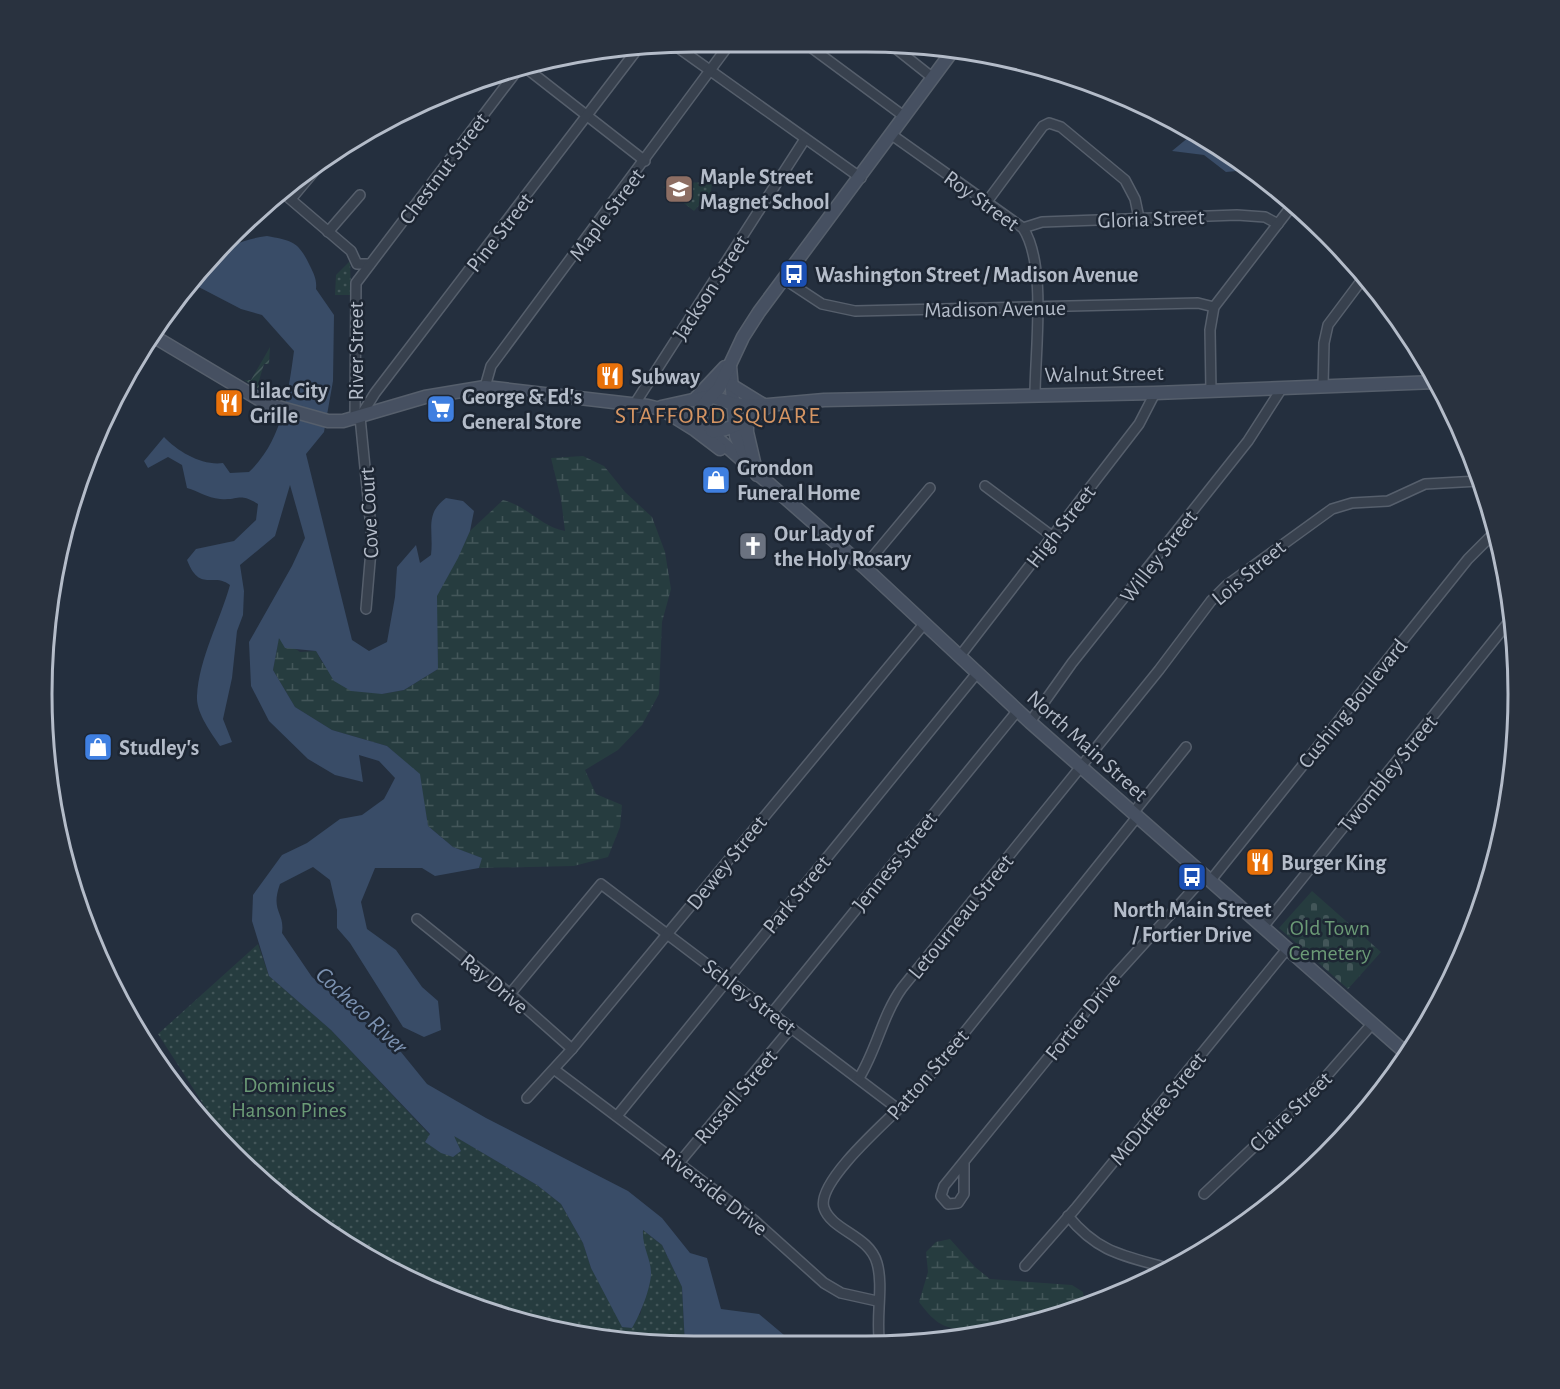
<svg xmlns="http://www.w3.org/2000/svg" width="1560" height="1389" font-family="'Alegreya Sans',sans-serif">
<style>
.grass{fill:url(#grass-tufts)}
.wetland{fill:url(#wetland-marsh)}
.cemetery{fill:url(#cemetery-stones)}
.park{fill:url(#park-dots)}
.garden{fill:url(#garden-furrows)}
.water{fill:#394c67}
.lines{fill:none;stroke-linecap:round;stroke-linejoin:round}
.street-casing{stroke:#565f6c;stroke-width:12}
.secondary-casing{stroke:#565f6c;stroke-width:15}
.street{stroke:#38414e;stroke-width:9}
.secondary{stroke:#465061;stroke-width:12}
.labels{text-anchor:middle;stroke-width:5;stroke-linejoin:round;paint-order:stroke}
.street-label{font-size:22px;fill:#b4bcc9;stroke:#1d2633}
.poi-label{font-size:22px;font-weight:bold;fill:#b4bcc9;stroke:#1d2633;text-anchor:start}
.park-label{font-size:22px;fill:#6b9a76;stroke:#1d2633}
.neighbourhood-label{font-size:24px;letter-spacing:1.5px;fill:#d59563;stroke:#1d2633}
.water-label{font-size:24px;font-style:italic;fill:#7c92b1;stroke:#1d2633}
.rim{fill:none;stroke:#b4bcc9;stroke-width:3}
</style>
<defs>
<pattern id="grass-tufts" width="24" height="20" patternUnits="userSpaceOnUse" patternTransform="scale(1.5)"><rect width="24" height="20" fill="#263c3f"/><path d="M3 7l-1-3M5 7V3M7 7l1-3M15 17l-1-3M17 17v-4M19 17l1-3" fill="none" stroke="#435659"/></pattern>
<pattern id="wetland-marsh" width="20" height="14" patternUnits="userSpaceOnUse" patternTransform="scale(1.5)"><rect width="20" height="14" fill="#263c3f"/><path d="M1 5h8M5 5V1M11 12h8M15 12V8" fill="none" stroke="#435659"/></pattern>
<pattern id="cemetery-stones" width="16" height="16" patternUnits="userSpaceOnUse" patternTransform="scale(1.5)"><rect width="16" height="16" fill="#263c3f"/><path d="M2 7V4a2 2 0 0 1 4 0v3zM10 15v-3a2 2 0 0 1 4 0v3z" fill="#435659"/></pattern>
<pattern id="park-dots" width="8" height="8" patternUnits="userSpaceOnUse" patternTransform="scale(1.5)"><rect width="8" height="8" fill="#263c3f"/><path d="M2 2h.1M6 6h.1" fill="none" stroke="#435659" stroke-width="1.8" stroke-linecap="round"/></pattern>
<pattern id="garden-furrows" width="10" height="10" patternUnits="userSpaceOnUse" patternTransform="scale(1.5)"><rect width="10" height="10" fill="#263c3f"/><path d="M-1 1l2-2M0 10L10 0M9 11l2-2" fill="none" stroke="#435659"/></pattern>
</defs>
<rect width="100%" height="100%" fill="#242f3e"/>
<circle class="grass" cx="718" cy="415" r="9"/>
<g class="wetland">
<path d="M583,456L604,466L625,492L652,517L665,552L671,589L662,622L659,694L642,725L618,750L585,770L596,794L622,805L620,827L608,857L574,866L479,868L481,858L453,847L428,826L419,774L387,746L332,730L295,707L273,670L279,637L300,652L316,651L322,662L382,694L404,690L438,669L436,596L470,531L503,500C527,506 542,527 565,531L561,499L551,458Z"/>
<path d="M950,1239L975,1267L990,1279L1072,1285L1083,1292L1085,1306L1034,1325L1001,1330L990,1323C954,1332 942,1333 919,1302L928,1272L926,1252L936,1242Z"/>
</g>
<polygon class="cemetery" points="1312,891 1381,952 1348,989 1279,928"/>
<g class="park">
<polygon points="712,182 711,192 694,211 663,187 675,183"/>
<polygon points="350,261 351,295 335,295 336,275"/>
<polygon points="258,944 269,976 331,1030 430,1135 425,1142 453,1135 537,1185 561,1204 583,1243 591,1268 640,1315 651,1273 643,1247 643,1230 662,1245 682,1287 685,1346 651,1346 526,1325 406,1280 297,1212 229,1144 158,1034"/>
</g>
<polygon class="garden" points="270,347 269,364 264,364 258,384 265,389 264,392 244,380 251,380"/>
<g class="water">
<polygon points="1195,132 1248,170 1226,172 1204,155 1172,151"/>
<path d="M267,236C293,241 298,241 310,266C314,274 317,280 316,289L334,315L333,381L324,432L306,454L352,640L369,651L387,642L395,597L397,567L416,545L420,563L431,555C434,531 424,514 446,498L463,501L474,511L470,531L458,558L437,596L438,669L404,690L382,694L351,691L334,681L316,651L285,648L279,638L273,670L295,707L332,730L387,746L420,774L428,826L453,847L482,858L479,868L435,876L422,868H375L361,902L367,929L396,950L422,987L438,1001L441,1030L424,1037L403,1027L350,943L337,928V910L330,880L313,867L280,884C270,912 285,912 282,933L312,977L401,1052L427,1084L486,1118L628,1191L662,1218L690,1253L707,1258L721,1309L759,1314L784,1335L785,1346H685L682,1287L662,1245L643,1230C642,1247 651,1258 651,1273C651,1288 640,1315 632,1328L622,1327L591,1268L583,1243L561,1204L537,1185L454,1136L461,1151L453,1157L441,1153L425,1142L430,1134L331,1030L269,976L252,921L253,895L282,855L307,843L340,819L362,815L384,799L395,778L379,761L359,755L363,782L335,775L308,759L269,721L251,686L249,642L292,566L305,538L290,485L275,536L240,565L244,591L243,615L237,631L232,678L223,719L232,742L220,746C211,732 196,713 197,696C199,658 220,621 230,585C213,572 200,593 187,560L196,549L234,541L256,520L258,504C238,492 239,501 220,499C207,498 198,491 187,488L182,465L168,457L148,468L144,461L164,437C178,452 203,466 223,463L230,473L249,472C282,441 288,395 294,351L262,315L241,309L191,283C219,255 225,242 267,236Z"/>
</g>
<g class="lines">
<g class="street-casing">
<g id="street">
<polyline points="805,43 905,117"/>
<polyline points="889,43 933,78"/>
<polyline points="673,44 861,178"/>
<polyline points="526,68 645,161"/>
<path d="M892,135L1023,228C1047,265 1035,350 1035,395"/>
<polyline points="282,192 351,251 357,264 370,264"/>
<polyline points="291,199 322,162"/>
<polyline points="986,203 1043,126 1049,123 1061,127 1125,180 1135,199 1139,218"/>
<polyline points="1023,228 1042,222 1237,215 1265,217 1278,224"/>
<polyline points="328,232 360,195"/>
<polyline points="784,279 822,304 855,311 1198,303 1214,307"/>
<polyline points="1323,386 1324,343 1328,325 1364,277"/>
<polyline points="485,387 491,366 731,42"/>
<polyline points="1211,391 1210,330 1214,307 1294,203"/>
<polyline points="634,405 805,139"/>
<polyline points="355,419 356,283 516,72"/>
<polyline points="985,486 1052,536"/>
<polyline points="864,567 930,488"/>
<polyline points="366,609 372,538 360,417 375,393 639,47"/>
<polyline points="960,656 1139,424 1155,393"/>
<polyline points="1030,722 1072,663 1248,441 1282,388"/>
<polyline points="1133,813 1186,747"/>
<polyline points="1211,880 1468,559 1497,530"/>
<polyline points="417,919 510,994 572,1049"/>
<polyline points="1263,927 1511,619"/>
<polyline points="510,994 601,884 898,1109"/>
<polyline points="772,1013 1018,710"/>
<polyline points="555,1070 754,1220 824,1283 841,1293 877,1301"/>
<path d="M859,1078C877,1049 882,1016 902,988L1159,670L1211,601L1227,585L1332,509L1352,503L1388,501L1425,484L1479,481"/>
<polyline points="527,1098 572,1049 924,624"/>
<polyline points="617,1116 977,673"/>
<polyline points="964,1162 964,1194 958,1203 948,1204 941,1196 944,1186 1112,979 1206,875"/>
<polyline points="679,1163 791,1028"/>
<polyline points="1204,1194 1316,1088 1372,1024"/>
<path d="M1068,1216C1099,1254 1126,1256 1171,1269"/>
<polyline points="1025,1266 1075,1209 1287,949"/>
<path d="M880,1346C875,1319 884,1287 877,1263C869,1235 832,1231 824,1208C815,1181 895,1114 913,1095C922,1085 931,1074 940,1063L1137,817"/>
</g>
</g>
<g class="secondary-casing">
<g id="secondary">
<polyline points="153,336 267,404 328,421 343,421 425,397 485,387 648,406 693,417 864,567 1030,722 1407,1054"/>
<polyline points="730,366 736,436 744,454 745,464"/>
<polyline points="731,385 762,404"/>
<polyline points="694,400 725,367"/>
<polyline points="661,407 711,396 733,404 756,406 824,400 1155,393 1436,382"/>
<polyline points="663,410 695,430 720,449"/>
<polyline points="747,418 747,432 757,475"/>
<polyline points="701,422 700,408 719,388 743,337 759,312 954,49"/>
<path d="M712,431C725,433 756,416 767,407"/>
</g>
</g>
<use href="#street" class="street"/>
<use href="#secondary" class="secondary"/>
</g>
<defs>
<g id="school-square" transform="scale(1.5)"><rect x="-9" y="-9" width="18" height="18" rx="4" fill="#8d6e63" stroke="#1d2633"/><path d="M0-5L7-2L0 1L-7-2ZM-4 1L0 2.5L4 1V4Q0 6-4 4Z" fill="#fff"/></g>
<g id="bus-square" transform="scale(1.5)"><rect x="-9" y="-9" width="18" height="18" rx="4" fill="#1a4fb4" stroke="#1d2633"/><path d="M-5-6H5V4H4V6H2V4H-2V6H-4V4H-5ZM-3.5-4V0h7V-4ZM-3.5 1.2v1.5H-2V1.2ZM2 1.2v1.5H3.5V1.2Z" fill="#fff"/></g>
<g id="restaurant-square" transform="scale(1.5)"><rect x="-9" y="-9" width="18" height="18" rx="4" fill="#e8710a" stroke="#1d2633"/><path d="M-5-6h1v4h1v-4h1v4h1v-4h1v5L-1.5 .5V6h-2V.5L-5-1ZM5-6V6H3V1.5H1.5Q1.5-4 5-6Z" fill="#fff"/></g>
<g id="supermarket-square" transform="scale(1.5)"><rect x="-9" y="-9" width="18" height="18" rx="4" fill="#3f7fe0" stroke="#1d2633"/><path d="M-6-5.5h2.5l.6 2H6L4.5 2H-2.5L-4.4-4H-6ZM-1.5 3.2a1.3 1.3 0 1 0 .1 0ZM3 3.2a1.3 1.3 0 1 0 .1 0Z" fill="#fff"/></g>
<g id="shop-square" transform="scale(1.5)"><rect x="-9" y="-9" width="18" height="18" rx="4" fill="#3f7fe0" stroke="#1d2633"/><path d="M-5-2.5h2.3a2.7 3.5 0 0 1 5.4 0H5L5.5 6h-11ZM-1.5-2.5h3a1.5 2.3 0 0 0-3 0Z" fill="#fff"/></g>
<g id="church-square" transform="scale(1.5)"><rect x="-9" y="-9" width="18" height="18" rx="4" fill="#6b7280" stroke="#1d2633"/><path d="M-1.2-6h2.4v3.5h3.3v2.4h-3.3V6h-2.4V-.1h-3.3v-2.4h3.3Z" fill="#fff"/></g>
</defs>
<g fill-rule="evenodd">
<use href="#school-square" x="679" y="189"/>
<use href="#bus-square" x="794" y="274"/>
<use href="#restaurant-square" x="610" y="376"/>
<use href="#restaurant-square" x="229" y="403"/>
<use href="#supermarket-square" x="441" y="409"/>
<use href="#shop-square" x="716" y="480"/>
<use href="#church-square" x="753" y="546"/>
<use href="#shop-square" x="98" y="747"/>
<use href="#restaurant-square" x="1260" y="862"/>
<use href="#bus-square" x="1192" y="877"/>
</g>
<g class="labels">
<g class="street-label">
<text transform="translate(443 168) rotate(-53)" y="8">Chestnut Street</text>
<text transform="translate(982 200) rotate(36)" y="8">Roy Street</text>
<text transform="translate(606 214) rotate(-53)" y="8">Maple Street</text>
<text transform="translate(1151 218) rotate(-2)" y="8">Gloria Street</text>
<text transform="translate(499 232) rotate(-52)" y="8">Pine Street</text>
<text transform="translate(710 287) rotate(-57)" y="8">Jackson Street</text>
<text transform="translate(995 308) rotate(-1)" y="8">Madison Avenue</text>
<text transform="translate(355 351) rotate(-90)" y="8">River Street</text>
<text transform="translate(1104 373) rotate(-1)" y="8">Walnut Street</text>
<text transform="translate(368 513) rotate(-93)" y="8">Cove Court</text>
<text transform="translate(1060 526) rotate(-52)" y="8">High Street</text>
<text transform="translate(1158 556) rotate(-52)" y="8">Willey Street</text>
<text transform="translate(1248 572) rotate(-40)" y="8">Lois Street</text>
<text transform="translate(1352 703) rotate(-51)" y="8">Cushing Boulevard</text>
<text transform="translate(1088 745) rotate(42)" y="8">North Main Street</text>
<text transform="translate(1387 773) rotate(-51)" y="8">Twombley Street</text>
<text transform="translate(894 861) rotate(-51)" y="8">Jenness Street</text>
<text transform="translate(726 862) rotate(-51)" y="8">Dewey Street</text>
<text transform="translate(796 894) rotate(-51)" y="8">Park Street</text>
<text transform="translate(960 916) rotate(-51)" y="8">Letourneau Street</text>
<text transform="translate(495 983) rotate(40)" y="8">Ray Drive</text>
<text transform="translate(750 996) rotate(37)" y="8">Schley Street</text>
<text transform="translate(1082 1016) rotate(-51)" y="8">Fortier Drive</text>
<text transform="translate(927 1074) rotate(-49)" y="8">Patton Street</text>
<text transform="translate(735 1096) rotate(-50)" y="8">Russell Street</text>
<text transform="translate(1157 1108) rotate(-51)" y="8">McDuffee Street</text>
<text transform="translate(1290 1111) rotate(-44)" y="8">Claire Street</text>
<text transform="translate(715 1191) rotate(38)" y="8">Riverside Drive</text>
</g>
<g class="poi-label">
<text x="700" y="184">Maple Street<tspan x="700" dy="25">Magnet School</tspan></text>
<text x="815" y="282">Washington Street / Madison Avenue</text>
<text x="631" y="384">Subway</text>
<text x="250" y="398">Lilac City<tspan x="250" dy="25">Grille</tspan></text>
<text x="462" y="404">George &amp; Ed's<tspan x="462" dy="25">General Store</tspan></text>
<text x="737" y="475">Grondon<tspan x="737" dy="25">Funeral Home</tspan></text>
<text x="774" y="541">Our Lady of<tspan x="774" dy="25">the Holy Rosary</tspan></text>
<text x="119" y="755">Studley's</text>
<text x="1281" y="870">Burger King</text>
<text x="1192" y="917" text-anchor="middle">North Main Street<tspan x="1192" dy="25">/ Fortier Drive</tspan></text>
</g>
<g class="park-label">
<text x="1330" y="935">Old Town<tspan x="1330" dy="25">Cemetery</tspan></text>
<text x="289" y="1092">Dominicus<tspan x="289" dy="25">Hanson Pines</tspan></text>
</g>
<g class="neighbourhood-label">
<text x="718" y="423">STAFFORD SQUARE</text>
</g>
<g class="water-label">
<text transform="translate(362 1010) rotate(43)" y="8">Cocheco River</text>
</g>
</g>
<path d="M0 0H1560V1389H0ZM694 52H866A642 642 0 0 1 1508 694V694A642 642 0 0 1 866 1336H694A642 642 0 0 1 52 694V694A642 642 0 0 1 694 52Z" fill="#29323f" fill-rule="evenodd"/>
<path class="rim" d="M694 52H866A642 642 0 0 1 1508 694V694A642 642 0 0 1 866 1336H694A642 642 0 0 1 52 694V694A642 642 0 0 1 694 52Z"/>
</svg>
